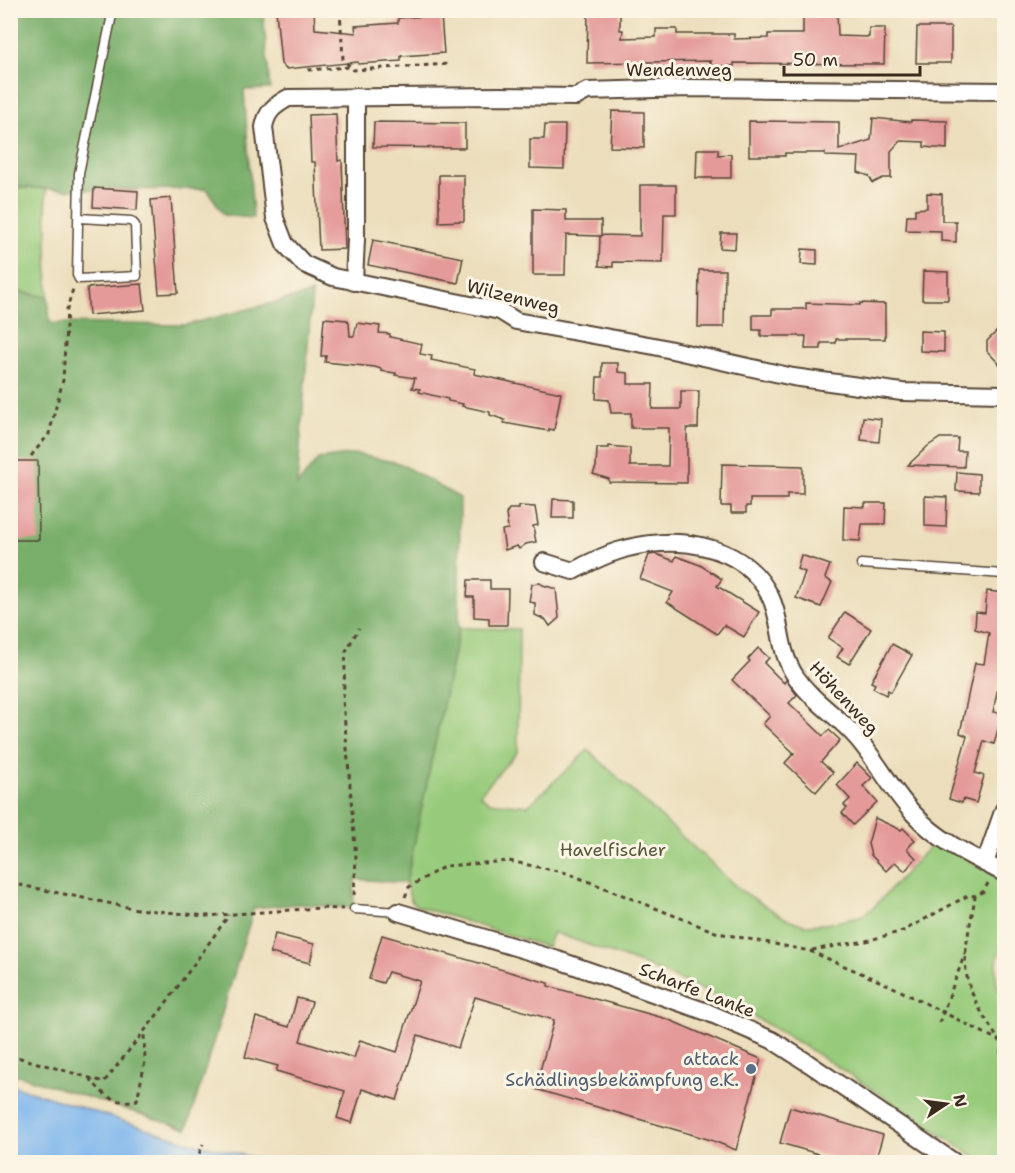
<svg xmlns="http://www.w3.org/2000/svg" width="1015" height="1173" font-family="'Shantell Sans',sans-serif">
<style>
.green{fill:#97ca7a;stroke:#697a4c;stroke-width:1.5}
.forest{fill:#79ae6a;stroke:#5a6c44;stroke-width:1.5}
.water{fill:#7db5ed;stroke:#5c7086;stroke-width:1.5}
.building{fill:#e49a99}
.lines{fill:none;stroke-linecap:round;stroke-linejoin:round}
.service-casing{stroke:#564536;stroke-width:11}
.minor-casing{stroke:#564536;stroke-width:20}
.path{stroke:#564536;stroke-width:3;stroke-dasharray:4.5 4.5;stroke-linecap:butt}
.service{stroke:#fff;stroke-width:8}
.minor{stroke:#fff;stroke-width:16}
.service-dot{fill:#5c6f8a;stroke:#fcf5e5;stroke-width:2}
.labels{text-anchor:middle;stroke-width:6;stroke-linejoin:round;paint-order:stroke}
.street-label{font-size:18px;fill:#3b2a1e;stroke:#fcf5e5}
.park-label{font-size:18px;fill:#575a3a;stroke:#fcf5e5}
.service-label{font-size:18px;fill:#4e5e75;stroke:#fcf5e5;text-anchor:end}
</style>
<rect width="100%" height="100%" fill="#fcf5e5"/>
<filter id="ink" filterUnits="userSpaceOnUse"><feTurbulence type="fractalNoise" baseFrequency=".0167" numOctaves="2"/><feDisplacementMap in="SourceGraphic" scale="12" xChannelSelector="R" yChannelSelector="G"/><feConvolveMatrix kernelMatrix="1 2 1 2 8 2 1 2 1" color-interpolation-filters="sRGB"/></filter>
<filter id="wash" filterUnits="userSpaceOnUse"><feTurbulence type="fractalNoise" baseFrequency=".008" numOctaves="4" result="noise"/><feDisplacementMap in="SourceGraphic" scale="24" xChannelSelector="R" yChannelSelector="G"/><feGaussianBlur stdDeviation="1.35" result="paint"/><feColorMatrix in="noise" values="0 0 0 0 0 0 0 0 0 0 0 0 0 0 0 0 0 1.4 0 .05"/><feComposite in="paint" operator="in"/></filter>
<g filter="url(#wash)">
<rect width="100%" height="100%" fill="#ecdebc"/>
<g class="green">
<polygon points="10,187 46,189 48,297 11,290"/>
<path d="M459,628L519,629L518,751L480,794L488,802L528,806L588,750L740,890L783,917L804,925L825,924L860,917L874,907L935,841L1004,880C1004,895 1006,911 1004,927C1002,951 987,976 1004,999V1162H983C895,1105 809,1044 715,996C663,970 607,952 553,932L547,947L417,906L411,901L406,883Z"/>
</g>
<g class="forest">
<polygon points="10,11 263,11 270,89 244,90 253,218 224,215 207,189 71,190 11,187"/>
<polygon points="10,290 48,297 50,323 185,325 312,293 297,486 318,459 356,454 399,463 460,498 459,628 406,883 355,879 353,908 298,904 254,908 187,1129 11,1073"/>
</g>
<polygon class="water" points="11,1085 186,1141 272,1162 11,1162"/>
<g id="blocks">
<g class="building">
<polygon points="276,10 314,10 315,29 356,33 355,26 398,23 398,18 441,15 444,53 401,56 401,61 358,64 358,62 286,69 281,64"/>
<polygon points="588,10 620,10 620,30 623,30 622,38 656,37 656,29 677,29 677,34 734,34 734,39 768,38 768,34 803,34 803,16 815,16 816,13 821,13 821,10 837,10 838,36 869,37 869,28 885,28 884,64 734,63 734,66 711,66 711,61 587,63"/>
<polygon points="917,27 951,27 951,63 916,63"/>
<polygon points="612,111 644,112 644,148 610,147"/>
<polygon points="336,114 338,161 342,160 345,249 319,250 315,162 311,162 309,115"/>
<polygon points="873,118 911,122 911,120 947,121 947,149 924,147 924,142 900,141 891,151 891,178 883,178 873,183 869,176 858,172 859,157 825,156 825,153 785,153 785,156 749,156 749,121 839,122 839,150 871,140"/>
<polygon points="374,122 465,123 465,148 373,147"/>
<polygon points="545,125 565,125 564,169 530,168 530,139 544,139"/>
<polygon points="697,149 718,149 718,155 731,154 731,178 696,178"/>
<polygon points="439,175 464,175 464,221 439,222"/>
<polygon points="640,185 676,185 676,214 664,214 663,263 613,262 613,267 599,266 600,236 566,235 565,275 533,275 533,209 566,210 566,221 601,221 601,235 640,236"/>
<polygon points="94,188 138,191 137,210 93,207"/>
<polygon points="927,193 942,194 942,221 956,221 956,242 941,241 941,231 906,230 907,215 915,215 915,209 927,208"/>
<polygon points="171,198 178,293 159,294 151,200"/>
<polygon points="721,233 736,233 735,249 720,248"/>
<polygon points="373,240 463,258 458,283 368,265"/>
<polygon points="802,249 817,250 817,265 801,264"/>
<polygon points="699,270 725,270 724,327 698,327"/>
<polygon points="923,271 948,272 948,300 922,300"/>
<polygon points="142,284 145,310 89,315 87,288"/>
<polygon points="806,303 860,305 860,303 885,304 885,339 836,339 836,343 821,343 821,349 805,349 806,336 761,336 761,330 753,330 753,315 772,315 772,309 806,309"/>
<polygon points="324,318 347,320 349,323 350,336 354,336 357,323 380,326 379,333 390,334 390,337 422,344 420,354 432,356 431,360 475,369 474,374 561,393 554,430 549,429 549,431 504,423 505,420 490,415 490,412 462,406 463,404 448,401 448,399 419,392 420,389 412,388 415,378 395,375 396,373 381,371 381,369 375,367 325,362 326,356 321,356"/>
<polygon points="1005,323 1005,370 987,351 987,341"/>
<polygon points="920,331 944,332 944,352 920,351"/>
<polygon points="602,363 618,363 618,372 628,373 628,384 653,384 652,409 681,409 681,391 699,391 698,428 687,428 687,483 609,482 609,479 593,474 596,467 597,448 609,448 609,446 630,448 630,466 668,466 669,428 631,428 631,413 611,413 609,400 596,399 597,377 602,377"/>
<polygon points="863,417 881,419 879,442 861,440"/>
<polygon points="940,438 958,438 957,451 965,451 964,467 908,465 928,446"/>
<polygon points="10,461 38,461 39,540 11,540"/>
<polygon points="722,464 803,466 803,494 787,494 787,499 750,499 750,506 746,506 746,513 731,513 731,506 721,506"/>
<polygon points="957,472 979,474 979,492 956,491"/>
<polygon points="925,496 947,497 946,527 925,526"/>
<polygon points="553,499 573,500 573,518 552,518"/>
<polygon points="865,503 886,503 885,524 862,524 860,541 843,540 844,506 865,507"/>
<polygon points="519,506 535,507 538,525 533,526 536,542 526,544 519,549 517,546 505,550 502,530 508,529 506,514 509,509 519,509"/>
<polygon points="656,554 674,561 676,556 700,565 722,579 717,586 759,612 744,637 724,625 717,634 667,602 673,592 640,579 649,555"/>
<polygon points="801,555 830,565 825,578 832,582 821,607 796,598 805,572 797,569"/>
<polygon points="468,580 490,580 490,589 508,589 507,625 489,625 489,618 474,617 474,597 467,597"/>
<polygon points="540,583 543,585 556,589 559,618 550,626 546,620 535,615 535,603 529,602 532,584"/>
<polygon points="987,591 1005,593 1005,683 999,682 993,712 1002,714 994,744 984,741 975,773 984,776 976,803 963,799 962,803 949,799 967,736 960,733 975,663 984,664 989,633 975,629 976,612 985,613"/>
<polygon points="845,612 871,629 849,664 837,657 843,648 828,638"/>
<polygon points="892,644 912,655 891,692 888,690 886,695 873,688 875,684 871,682"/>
<polygon points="758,648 769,658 764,663 784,683 786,680 797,695 789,703 823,736 829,730 840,740 821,762 833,772 816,792 785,763 794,753 763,724 770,716 732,680 750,661 748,659"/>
<polygon points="857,763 872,778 863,786 877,802 853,825 842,813 847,808 844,805 850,799 837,785"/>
<polygon points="875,818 901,830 903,828 915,840 907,849 916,858 905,871 895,862 886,871 871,855 868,844"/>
<polygon points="275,934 314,944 310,963 270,953"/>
<polygon points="382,935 548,983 548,986 667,1019 761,1059 736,1150 711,1140 535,1089 554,1020 475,997 458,1048 418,1035 397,1100 362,1089 352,1123 337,1118 345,1091 276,1071 278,1066 245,1057 256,1017 289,1027 297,998 312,1002 300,1041 354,1058 360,1040 397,1052 420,981 388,972 383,983 369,979"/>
<polygon points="790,1107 883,1135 875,1162 846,1162 780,1143"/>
</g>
</g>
</g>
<g filter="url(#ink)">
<use href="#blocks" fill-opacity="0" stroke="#564536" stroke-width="1.5"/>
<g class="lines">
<g class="service-casing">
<g id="service">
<polyline points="79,218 131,221 135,225 137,276 79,279 77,275 79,173 113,10"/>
<polyline points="861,564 1004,574"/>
<polyline points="354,909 398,912"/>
</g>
</g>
<g class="minor-casing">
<g id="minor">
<path d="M1004,91L689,88L587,91L576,97L500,96L288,98C274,106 267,111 264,127L275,218L285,244L304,264L333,277L500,311L516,321L654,346L793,377L902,392L1004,394"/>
<polyline points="354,282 356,239 356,97"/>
<path d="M544,562L573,571C587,564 602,556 618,551C670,534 743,541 770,596C783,622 777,649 796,677C812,701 838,716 857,738C878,762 892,791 914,814C938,841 973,857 1004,873"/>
<polyline points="985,863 1004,809"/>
<polyline points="398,912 558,960 707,1012 772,1040 808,1063 954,1162"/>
</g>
</g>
<g class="path">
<polyline points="340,10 343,59 353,70 450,64"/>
<polyline points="308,70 350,67"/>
<polyline points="31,456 49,434 63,380 67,309 73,289"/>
<polyline points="10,883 137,909 206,916 320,908 343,909"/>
<path d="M988,883L984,891L975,896C972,920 963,947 966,971C969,996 986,1019 998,1039"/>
<polyline points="354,895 356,859 343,700 346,651 359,628"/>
<polyline points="405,897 409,887 445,866 509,861 567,873 718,933 810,951 893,987 1004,1043"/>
<polyline points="812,950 866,941 903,931 969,895 975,896"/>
<polyline points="939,1023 966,951"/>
<polyline points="1000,1053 1004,1043"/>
<polyline points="10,1055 104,1082 161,1010 229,915"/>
<path d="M90,1078C103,1096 115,1105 137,1100L145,1062L144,1033"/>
<polyline points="196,1162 203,1144"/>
<polyline points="250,1162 251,1157"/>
</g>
<use href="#service" class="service"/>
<use href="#minor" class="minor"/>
</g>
</g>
<circle class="service-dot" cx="751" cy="1069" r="6"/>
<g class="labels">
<g class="street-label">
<text x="679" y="76">Wendenweg</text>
<text transform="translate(513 297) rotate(14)" y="6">Wilzenweg</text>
<text transform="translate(844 698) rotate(47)" y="6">Höhenweg</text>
<text transform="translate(697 990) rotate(21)" y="6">Scharfe Lanke</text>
</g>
<g class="park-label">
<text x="613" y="856">Havelfischer</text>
</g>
<g class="service-label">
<text x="739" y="1065">attack<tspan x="739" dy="21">Schädlingsbekämpfung e.K.</tspan></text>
</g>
</g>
<rect width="1015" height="1173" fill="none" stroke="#fcf5e5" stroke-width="36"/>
<g transform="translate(946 1104) rotate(77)" stroke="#fcf5e5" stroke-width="4.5" paint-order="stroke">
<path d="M0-4.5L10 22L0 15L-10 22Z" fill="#3b2a1e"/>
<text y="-9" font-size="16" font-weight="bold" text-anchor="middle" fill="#3b2a1e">N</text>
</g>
<path d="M784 66v9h136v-9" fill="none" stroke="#3b2a1e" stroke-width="3"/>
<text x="793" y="66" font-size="18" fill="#3b2a1e" stroke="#fcf5e5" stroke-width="4.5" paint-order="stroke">50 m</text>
</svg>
